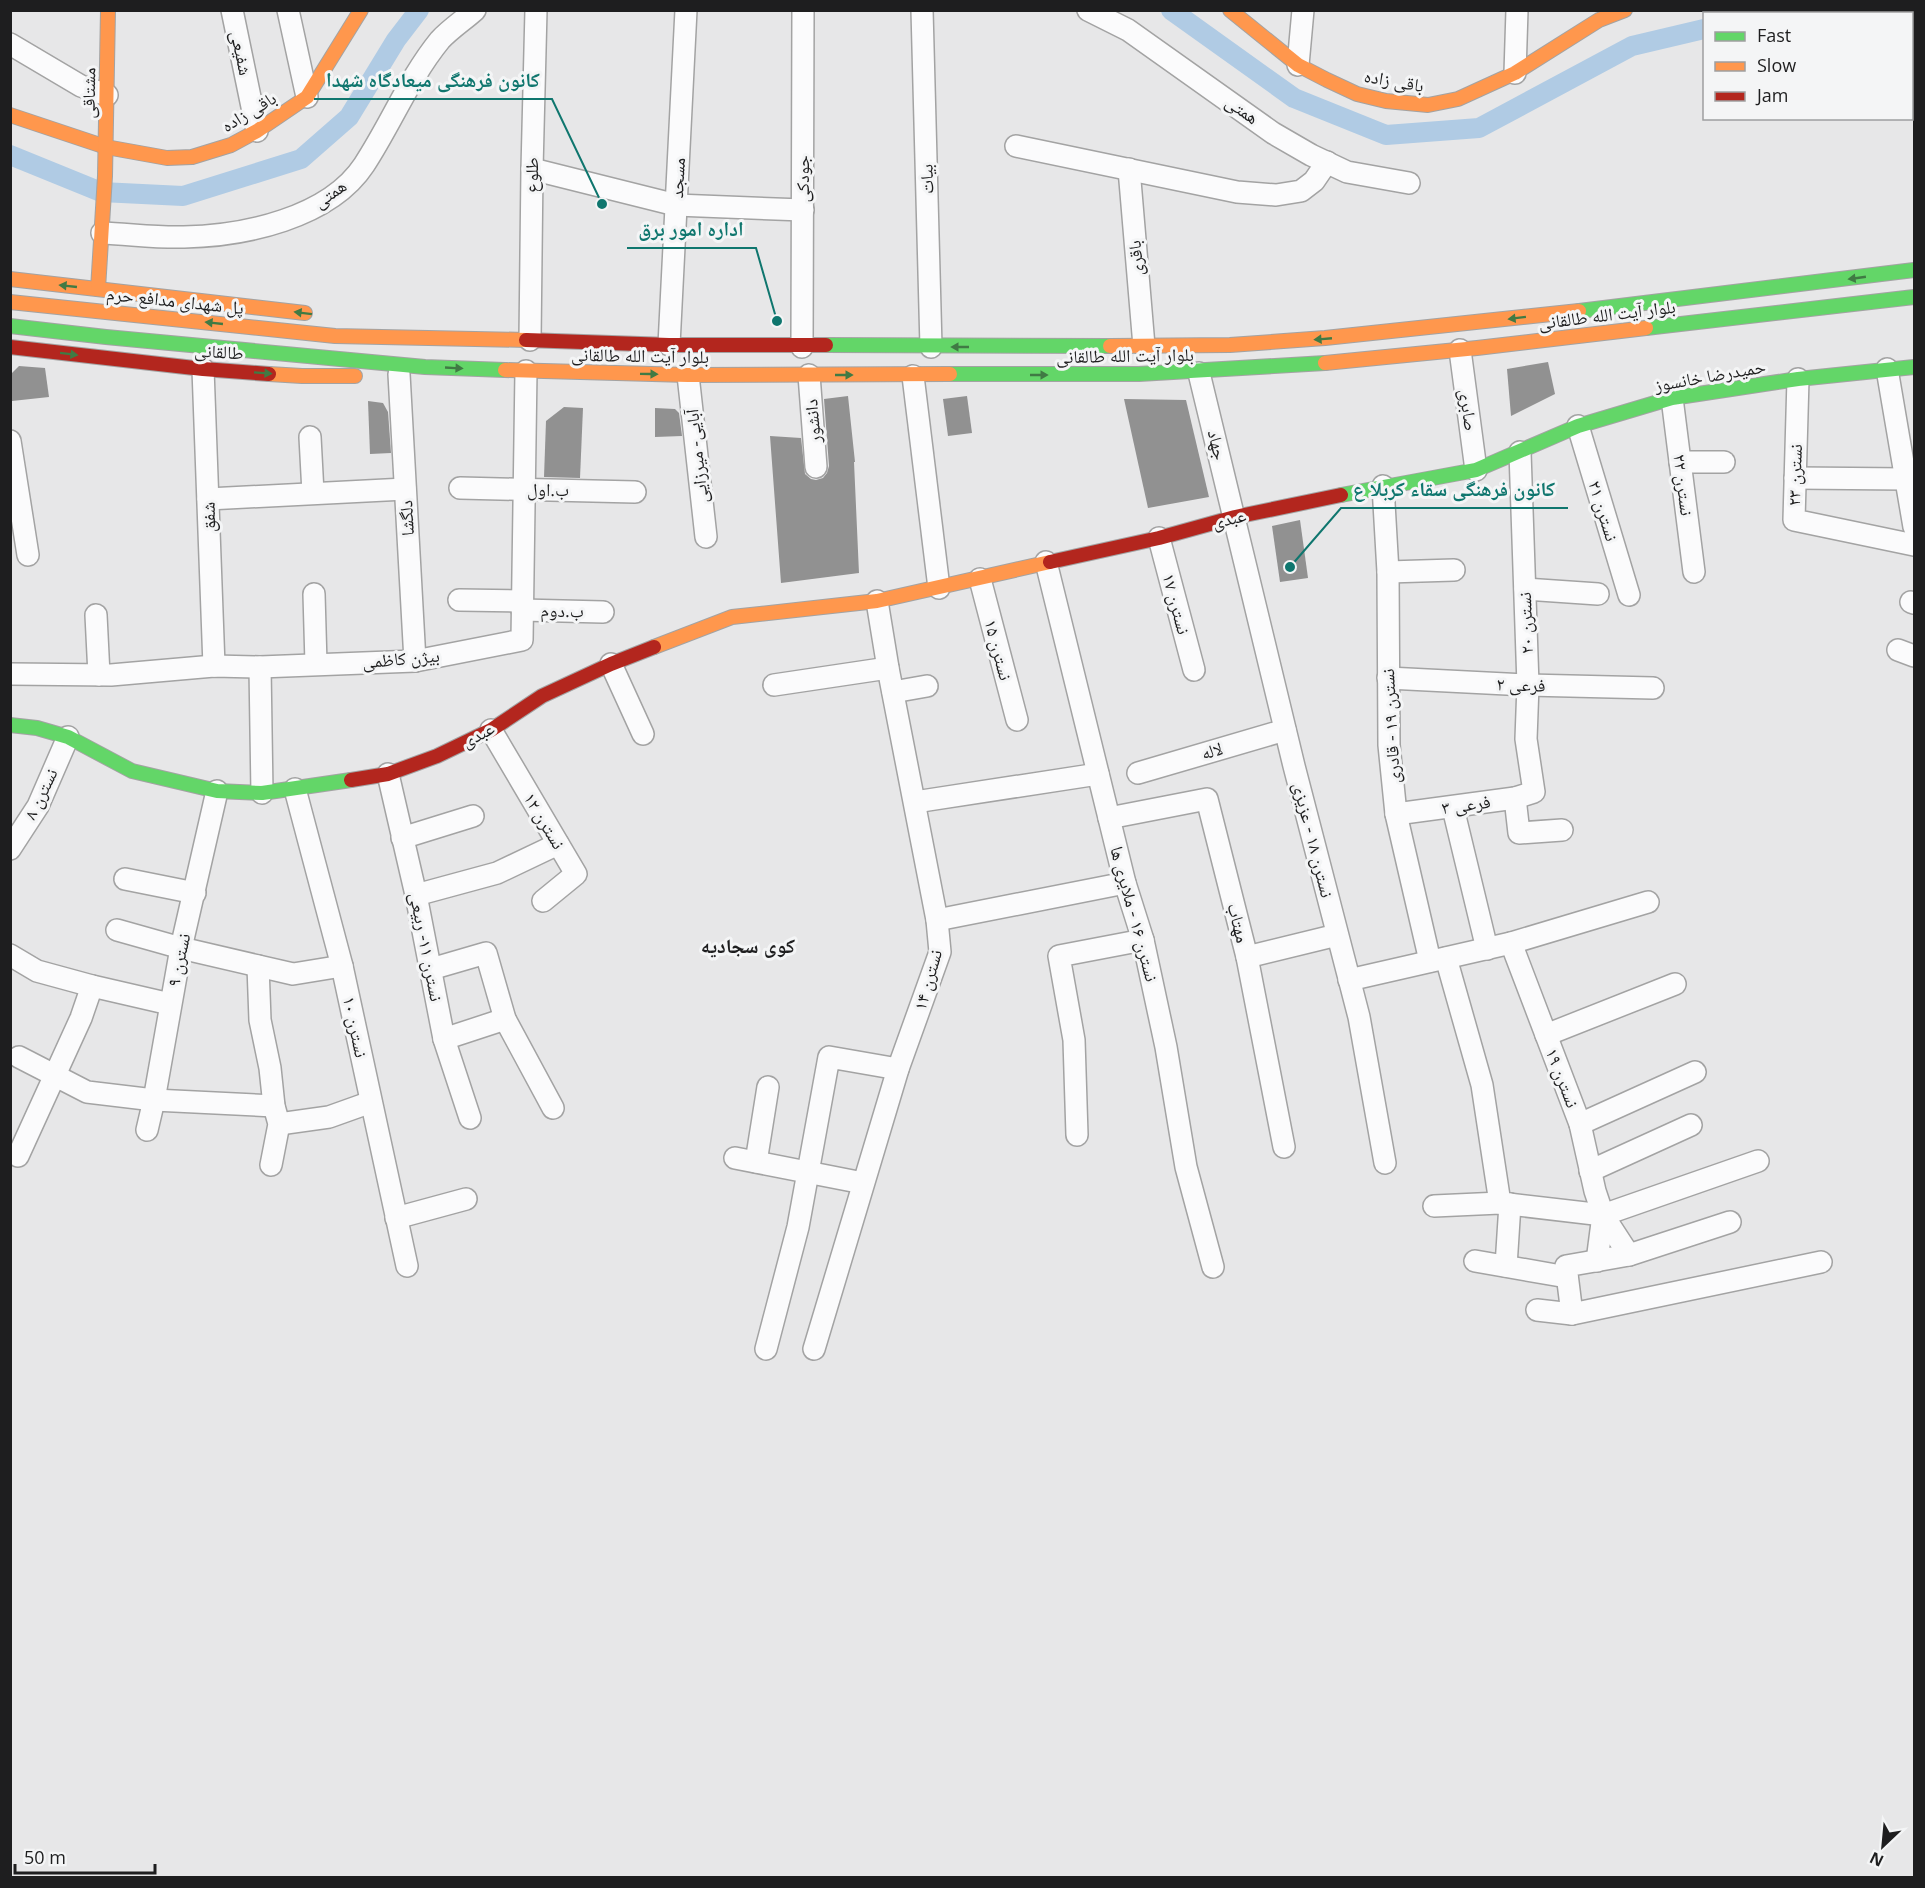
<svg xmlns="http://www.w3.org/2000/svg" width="1925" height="1888" font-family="'Open Sans','Noto Naskh Arabic',sans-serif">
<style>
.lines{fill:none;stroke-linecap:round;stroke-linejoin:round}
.canal{stroke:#b0cbe4;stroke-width:20}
.building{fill:#919191}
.street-casing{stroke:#a3a3a3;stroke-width:24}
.fast-casing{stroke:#a3a3a3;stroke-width:16}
.slow-casing{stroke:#a3a3a3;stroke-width:16}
.jam-casing{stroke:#a3a3a3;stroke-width:16}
.street{stroke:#fbfbfc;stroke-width:21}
.fast{stroke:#63d668;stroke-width:14}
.slow{stroke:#ff974d;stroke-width:14}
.jam{stroke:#b3261e;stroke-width:14}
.oneway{fill:#407a44}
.labels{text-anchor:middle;stroke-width:6;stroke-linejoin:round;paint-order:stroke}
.street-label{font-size:18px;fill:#1e1e1f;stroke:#f4f5f6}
.neighbourhood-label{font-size:20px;font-weight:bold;fill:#1e1e1f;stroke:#f4f5f6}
.leader{fill:none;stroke:#0f766e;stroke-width:2}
.callout-dot{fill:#0f766e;stroke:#f4f5f6;stroke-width:2}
.callout-label{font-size:20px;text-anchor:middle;font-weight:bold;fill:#0f766e;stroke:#f4f5f6;stroke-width:6;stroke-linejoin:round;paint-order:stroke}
</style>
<rect width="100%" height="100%" fill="#e7e7e8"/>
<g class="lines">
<g class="canal">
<polyline points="1171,10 1294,98 1386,135 1479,128 1632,46 1704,29"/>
<polyline points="1912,38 1914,40"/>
<polyline points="10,155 101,192 183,196 301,159 349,117 396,40 419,10"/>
</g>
</g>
<g class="building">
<polygon points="1548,362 1555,394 1511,416 1507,369"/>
<polygon points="19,366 45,368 49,397 12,401 10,375"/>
<polygon points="848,396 855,462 854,462 859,573 781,583 770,436 801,438 805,474 811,479 816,480 823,478 827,473 829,466 824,399"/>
<polygon points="967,396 972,433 948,436 943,399"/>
<polygon points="1124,399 1186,400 1209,497 1148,508"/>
<polygon points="368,401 383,403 388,412 391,453 370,454"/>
<polygon points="564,407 583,408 580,478 544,477 546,421"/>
<polygon points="655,408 675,409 679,413 682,436 655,437"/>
<polygon points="1300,520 1308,578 1280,582 1272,526"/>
</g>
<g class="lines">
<g class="street-casing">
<g id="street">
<polyline points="232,10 257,131"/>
<polyline points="288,10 307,97"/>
<polyline points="922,10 931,347"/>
<polyline points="1088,10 1128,30 1273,133 1311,155 1347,172 1409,183"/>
<polyline points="10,44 81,86 107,95"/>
<polyline points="1298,65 1303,10"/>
<polyline points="1515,73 1517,10"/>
<polyline points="1016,146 1237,192 1276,195 1301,191 1314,181 1327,162"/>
<polyline points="532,169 676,205 803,210"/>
<polyline points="1129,169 1144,346"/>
<path d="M102,233C129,234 157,238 184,237C244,236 329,218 364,165C391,124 409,78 440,40C450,29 464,20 475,10"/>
<polyline points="530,340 532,169 536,10"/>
<polyline points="669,345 686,10"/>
<polyline points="802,347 803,10"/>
<polyline points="1460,350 1476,470"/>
<polyline points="203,369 214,666"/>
<polyline points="1887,369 1914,527"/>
<polyline points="1199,373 1294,766 1359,1017 1385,1163"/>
<polyline points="399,374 415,661"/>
<polyline points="688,375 706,537"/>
<polyline points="809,375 816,467"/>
<polyline points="913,376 939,588"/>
<polyline points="1798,379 1794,520 1914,545"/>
<polyline points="1672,398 1694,572"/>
<polyline points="1578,426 1629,595"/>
<polyline points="310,437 313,493"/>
<polyline points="10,441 28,555"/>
<polyline points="1680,462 1724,462"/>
<polyline points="1795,478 1906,479"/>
<polyline points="1383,486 1388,572 1389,745 1396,814 1430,961"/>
<polyline points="460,488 635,492"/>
<polyline points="208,499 405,489"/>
<polyline points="1159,538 1194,670"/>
<polyline points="1046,562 1125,883 1143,940 1166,1047 1186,1167 1213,1267"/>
<polyline points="1388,572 1454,570"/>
<polyline points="980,579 1017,720"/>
<polyline points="1525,589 1598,594"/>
<polyline points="314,594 316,664"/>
<polyline points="459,600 522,601"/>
<polyline points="1911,602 1914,603"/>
<polyline points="522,610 603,612"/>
<polyline points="96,615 99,675"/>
<polyline points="1898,650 1914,656"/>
<polyline points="611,664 643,734"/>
<polyline points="260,667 262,793"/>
<polyline points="10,674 111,675 214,666 260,667 415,661 522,640 526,371"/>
<polyline points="1388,678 1528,685 1653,688"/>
<polyline points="774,685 888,668"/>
<polyline points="893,692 927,686"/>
<polyline points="491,730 576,874 543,901"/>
<polyline points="1138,773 1285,730"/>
<polyline points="388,774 416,895 444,1039 470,1118"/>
<polyline points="295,789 342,966 407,1266"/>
<polyline points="1515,798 1519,833 1562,830"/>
<polyline points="915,802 1098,774"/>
<polyline points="1453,808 1487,949"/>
<polyline points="1396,814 1515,798 1534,792 1526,739 1528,685 1520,452"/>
<polyline points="1109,818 1207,799 1247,957 1284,1147"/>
<polyline points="402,838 473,816"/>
<polyline points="10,849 38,806 68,737"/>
<polyline points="125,879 195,893"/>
<polyline points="416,895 497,873 558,844"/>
<polyline points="937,920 1125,883"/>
<polyline points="117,930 181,948 293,974 342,966"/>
<polyline points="1511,943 1580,1124 1595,1191 1603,1215 1629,1255"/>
<polyline points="10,955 37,971 92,986 170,1004"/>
<polyline points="1247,957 1337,935"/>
<polyline points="1446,958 1482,1085 1500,1203"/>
<polyline points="258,966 260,1020 270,1068 274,1106 279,1124 271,1165"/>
<polyline points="431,969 486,953 505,1019 553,1108"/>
<polyline points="1349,980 1511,943 1648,902"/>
<polyline points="1546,1035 1675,984"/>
<polyline points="444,1039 505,1019"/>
<polyline points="19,1057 87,1092 154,1100 274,1106"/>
<polyline points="279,1124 329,1117 371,1102"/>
<polyline points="1580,1124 1695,1072"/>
<polyline points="147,1130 154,1100 181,948 217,791"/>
<polyline points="1077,1135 1074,1040 1059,956 1143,940"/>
<polyline points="18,1156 81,1018 92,986"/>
<polyline points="735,1158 863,1183"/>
<polyline points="756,1162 768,1087"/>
<polyline points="1590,1171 1691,1125"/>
<polyline points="1434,1206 1500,1203 1603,1215 1758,1161"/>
<polyline points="396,1218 466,1199"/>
<polyline points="1475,1261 1567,1277"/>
<polyline points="1597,1261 1603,1215"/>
<polyline points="1506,1266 1510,1204"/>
<polyline points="1537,1310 1572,1314 1821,1262"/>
<polyline points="1572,1314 1566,1266 1629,1255 1730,1222"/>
<polyline points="766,1349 798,1227 829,1057 898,1069"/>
<polyline points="814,1349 898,1069 940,952 937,920 888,668 877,601"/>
</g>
</g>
<g class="fast-casing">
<g id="fast">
<polyline points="1579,311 1914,270"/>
<polyline points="10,326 106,337 425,367 505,370"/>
<polyline points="1646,328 1914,297"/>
<polyline points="826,345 1110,346"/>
<polyline points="950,374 1139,374 1325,363"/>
<polyline points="1341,495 1476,470 1578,426 1672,398 1798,379 1914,367"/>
<polyline points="10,725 37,728 68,737 132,771 217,791 262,793 351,780"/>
</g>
</g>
<g class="slow-casing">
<g id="slow">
<polyline points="1230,10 1298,65 1327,80 1357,94 1386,101 1428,105 1458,99 1515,73 1599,20 1625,10"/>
<polyline points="10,115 106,147 167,158 192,157 231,145 257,131 307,97 361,10"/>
<polyline points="10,279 305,313"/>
<polyline points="98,289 105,176 108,10"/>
<polyline points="10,302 335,336 526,340"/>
<polyline points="1110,346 1230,345 1325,338 1579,311"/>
<polyline points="1325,363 1477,348 1646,328"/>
<polyline points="505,370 688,375 950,374"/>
<polyline points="269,374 302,376 355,376"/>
<polyline points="654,647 732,617 877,601 1050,562"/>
</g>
</g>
<g class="jam-casing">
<g id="jam">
<polyline points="526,340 669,345 826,345"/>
<polyline points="10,347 203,369 269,374"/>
<polyline points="1050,562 1159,538 1235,517 1341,495"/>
<polyline points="351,780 388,774 437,756 491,730 542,696 611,664 654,647"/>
</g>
</g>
<use href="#street" class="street"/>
<use href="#fast" class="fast"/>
<use href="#slow" class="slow"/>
<use href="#jam" class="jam"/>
</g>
<defs><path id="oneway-solid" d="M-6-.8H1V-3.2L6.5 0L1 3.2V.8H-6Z" transform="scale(1.5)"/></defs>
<g class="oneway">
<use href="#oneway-solid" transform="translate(1857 278) rotate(172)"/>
<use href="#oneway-solid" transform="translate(68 286) rotate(-174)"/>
<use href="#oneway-solid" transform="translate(303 313) rotate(-173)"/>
<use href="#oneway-solid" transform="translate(1517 318) rotate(173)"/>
<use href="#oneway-solid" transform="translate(214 323) rotate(-174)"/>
<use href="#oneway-solid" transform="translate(1323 339) rotate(175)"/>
<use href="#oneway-solid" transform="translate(960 347) rotate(180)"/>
<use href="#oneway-solid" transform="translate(69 354) rotate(7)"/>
<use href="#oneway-solid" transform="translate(454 368) rotate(3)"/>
<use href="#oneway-solid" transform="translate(263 373) rotate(4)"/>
<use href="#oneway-solid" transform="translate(649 374) rotate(1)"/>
<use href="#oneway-solid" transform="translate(844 375)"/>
<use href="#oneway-solid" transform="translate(1039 375)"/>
</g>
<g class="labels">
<g class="street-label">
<text transform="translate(241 53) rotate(78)" y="6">شفیعی</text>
<text transform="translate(1394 81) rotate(10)" y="6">باقی زاده</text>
<text transform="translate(89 93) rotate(-89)" y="6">مشتاقی</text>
<text transform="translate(1242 110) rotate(35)" y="6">همتی</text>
<text transform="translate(249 112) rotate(-31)" y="6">باقی زاده</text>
<text transform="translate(532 175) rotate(-89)" y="6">طلوع</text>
<text transform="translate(678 178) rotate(-87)" y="6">مسجد</text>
<text transform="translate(803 179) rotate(-90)" y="6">جودکی</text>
<text transform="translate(927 179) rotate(-92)" y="6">بیات</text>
<text transform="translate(330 194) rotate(-35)" y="6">همتی</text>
<text transform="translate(1136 258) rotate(-95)" y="6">باقری</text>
<text transform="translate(175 301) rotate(6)" y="6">پل شهدای مدافع حرم</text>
<text transform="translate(1607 315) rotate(-7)" y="6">بلوار آیت الله طالقانی</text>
<text transform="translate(219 352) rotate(4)" y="6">طالقانی</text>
<text transform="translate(640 356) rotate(1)" y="6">بلوار آیت الله طالقانی</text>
<text transform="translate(1125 356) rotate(-1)" y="6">بلوار آیت الله طالقانی</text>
<text transform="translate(1710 376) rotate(-10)" y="6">حمیدرضا خانسوز</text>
<text transform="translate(1468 410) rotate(82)" y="6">صابری</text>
<text transform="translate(813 421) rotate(-95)" y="6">دانشور</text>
<text transform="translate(1217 445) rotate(76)" y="6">جهاد</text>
<text transform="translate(697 456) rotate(-96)" y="6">آبایی- میرزایی</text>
<text transform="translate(1795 475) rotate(-88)" y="6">نسترن ۲۳</text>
<text transform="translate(1683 485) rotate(83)" y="6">نسترن ۲۲</text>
<text transform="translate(548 490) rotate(1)" y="6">ب.اول</text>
<text transform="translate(1603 511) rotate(73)" y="6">نسترن ۲۱</text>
<text transform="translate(209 517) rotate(-92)" y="6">شفق</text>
<text transform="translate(407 518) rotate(-93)" y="6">دلگشا</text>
<text transform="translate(1229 519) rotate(-14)" y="6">عبدی</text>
<text transform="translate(1176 604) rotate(75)" y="6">نسترن ۱۷</text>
<text transform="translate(562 611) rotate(1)" y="6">ب.دوم</text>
<text transform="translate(1526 623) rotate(-92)" y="6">نسترن ۲۰</text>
<text transform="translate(998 650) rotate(75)" y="6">نسترن ۱۵</text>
<text transform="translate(401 659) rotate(-5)" y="6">بیژن کاظمی</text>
<text transform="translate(1521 685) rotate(2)" y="6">فرعی ۲</text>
<text transform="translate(1391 726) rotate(-93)" y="6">نسترن ۱۹ - قادری</text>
<text transform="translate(478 735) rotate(-28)" y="6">عبدی</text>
<text transform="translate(1212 751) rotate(-16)" y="6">لاله</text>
<text transform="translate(41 794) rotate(-64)" y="6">نسترن ۸</text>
<text transform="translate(1466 805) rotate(-8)" y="6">فرعی ۳</text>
<text transform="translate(544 821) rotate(59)" y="6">نسترن ۱۲</text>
<text transform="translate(1313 840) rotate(76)" y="6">نسترن ۱۸ - عزیزی</text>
<text transform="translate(1134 914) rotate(75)" y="6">نسترن ۱۶ - ملایری ها</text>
<text transform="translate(1238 923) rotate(76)" y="6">مهتاب</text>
<text transform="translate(426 947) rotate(79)" y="6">نسترن ۱۱- ربیعی</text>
<text transform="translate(179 960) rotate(-78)" y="6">نسترن ۹</text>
<text transform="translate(928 980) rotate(-74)" y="6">نسترن ۱۴</text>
<text transform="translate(355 1027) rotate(78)" y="6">نسترن ۱۰</text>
<text transform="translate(1562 1078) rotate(69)" y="6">نسترن ۱۹</text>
</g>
<g class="neighbourhood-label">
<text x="748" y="953">کوی سجادیه</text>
</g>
</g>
<path class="leader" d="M602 204L552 99H314M777 321L756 248H627M1290 567L1341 508H1568"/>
<g class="callout-dot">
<circle cx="602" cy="204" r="6"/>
<circle cx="777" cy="321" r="6"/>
<circle cx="1290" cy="567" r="6"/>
</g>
<g class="callout-label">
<text x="433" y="87">کانون فرهنگی میعادگاه شهدا</text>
<text x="691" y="236">اداره امور برق</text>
<text x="1454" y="496">کانون فرهنگی سقاء کربلا ع</text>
</g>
<rect width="1925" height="1888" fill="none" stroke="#1e1e1f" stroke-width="24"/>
<rect x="1703" y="12" width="210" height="108" fill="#f4f5f6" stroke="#9e9fa0" stroke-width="1.5"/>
<rect x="1715" y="32" width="30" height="9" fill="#63d668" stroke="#9e9fa0" stroke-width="1.5"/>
<text x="1757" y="42" font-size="18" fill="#1e1e1f">Fast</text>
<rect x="1715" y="62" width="30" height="9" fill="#ff974d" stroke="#9e9fa0" stroke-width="1.5"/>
<text x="1757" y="72" font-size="18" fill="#1e1e1f">Slow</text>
<rect x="1715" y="92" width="30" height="9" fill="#b3261e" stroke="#9e9fa0" stroke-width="1.5"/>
<text x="1757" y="102" font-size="18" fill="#1e1e1f">Jam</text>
<g transform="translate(1883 1846) rotate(206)" stroke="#f4f5f6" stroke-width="4.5" paint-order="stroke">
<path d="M0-4.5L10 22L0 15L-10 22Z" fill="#1e1e1f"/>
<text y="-9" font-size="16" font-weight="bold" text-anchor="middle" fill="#1e1e1f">N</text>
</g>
<path d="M15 1864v9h140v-9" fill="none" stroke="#1e1e1f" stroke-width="3"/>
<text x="24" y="1864" font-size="18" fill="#1e1e1f" stroke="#f4f5f6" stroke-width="4.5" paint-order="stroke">50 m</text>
</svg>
